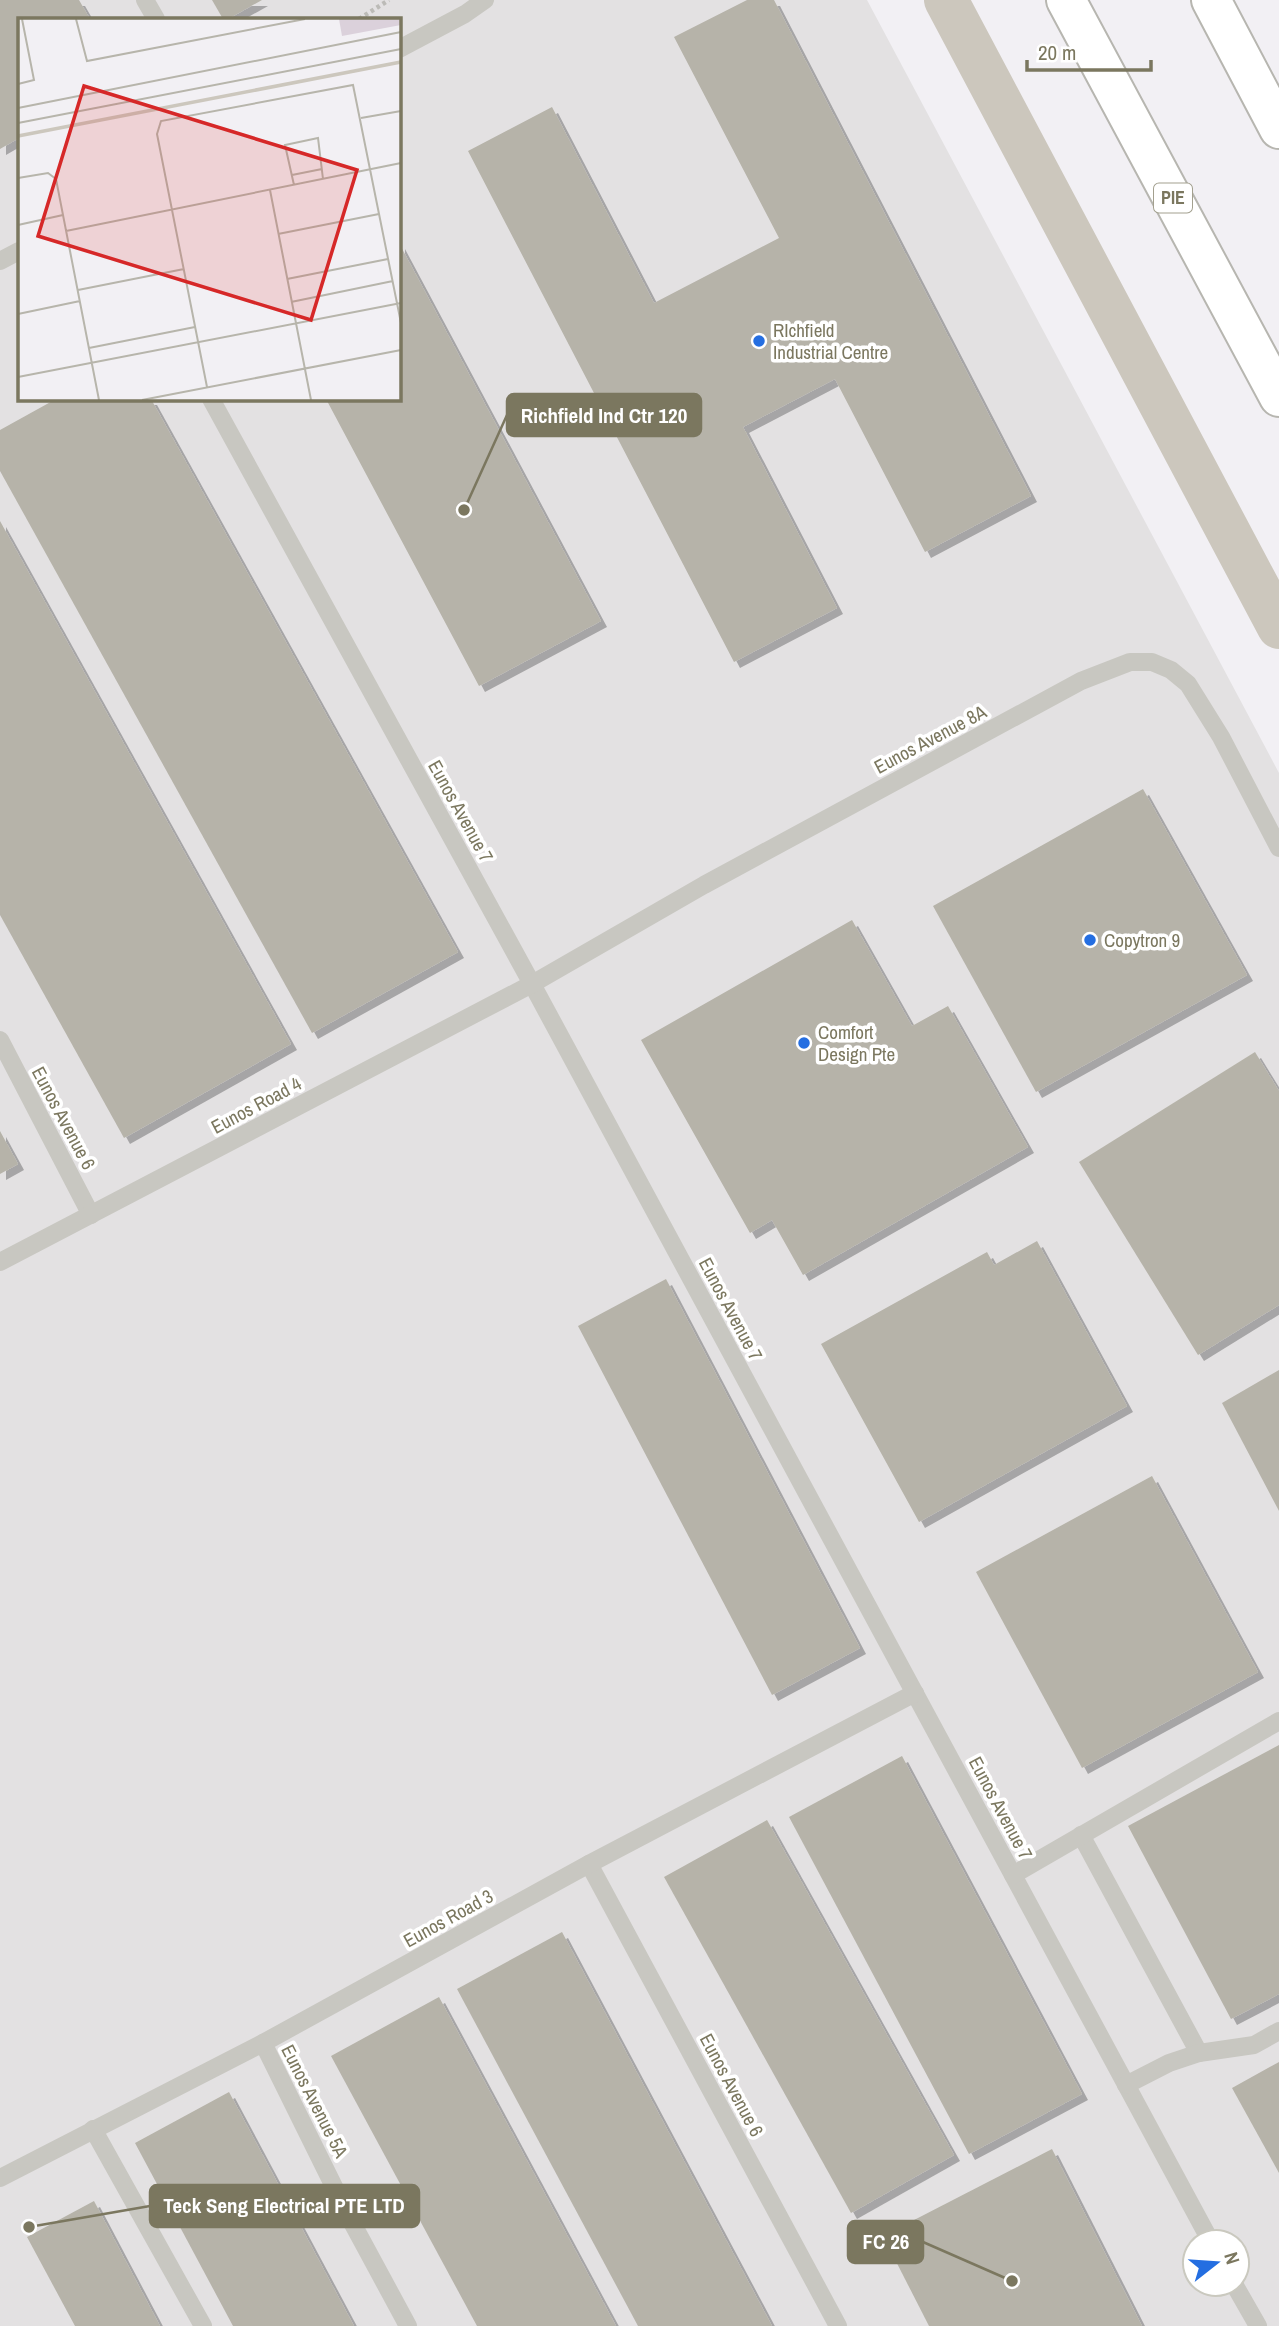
<svg xmlns="http://www.w3.org/2000/svg" width="1279" height="2326" font-family="'Archivo Narrow',sans-serif">
<style>
.built{fill:#e3e1e2;fill-rule:evenodd}
.lines{fill:none;stroke-linecap:round;stroke-linejoin:round}
.canal{stroke:#ccc7bd;stroke-width:44}
.building{fill:#b6b3a9;filter:url(#shadow)}
.highway-casing{stroke:#b7b6b0;stroke-width:42}
.path{stroke:#bcbbb7;stroke-width:4.5;stroke-dasharray:3.5 3.5;stroke-linecap:butt}
.lane{stroke:#c8c7c1;stroke-width:18}
.highway{stroke:#fff;stroke-width:38}
.poi-dot{fill:#246ee1;stroke:#fff;stroke-width:2.5}
.labels{text-anchor:middle;stroke-width:7;stroke-linejoin:round;paint-order:stroke}
.shield{fill:#fff;stroke:#a3a08f;stroke-width:2}
.shield-label{font-size:18px;font-weight:bold;fill:#7b775f}
.poi-label{font-size:19px;fill:#7b775f;stroke:#fff;text-anchor:start}
.street-label{font-size:19px;fill:#7b775f;stroke:#fff}
.inset-river{fill:none;stroke:#ccc7bd;stroke-width:3.5}
.inset-road{fill:none;stroke:#b7b5ab;stroke-width:2}
.view{fill:#d62828;fill-opacity:0.15;stroke:#d62828;stroke-width:3.5}
.inset-edge{fill:none;stroke:#7b775f;stroke-width:3.5}
.leader{fill:none;stroke:#7b775f;stroke-width:2.5}
.callout-dot{fill:#7b775f;stroke:#fff;stroke-width:2.5}
.callout{fill:#7b775f;stroke:#7b775f;stroke-width:2.5}
.callout-label{font-size:21px;text-anchor:middle;font-weight:bold;fill:#fff}
</style>
<defs>
<filter id="shadow"><feDropShadow dx="6" dy="6" stdDeviation="0" flood-color="#0004"/></filter>
</defs>
<rect width="100%" height="100%" fill="#f2f0f4"/>
<path class="built" d="M0,0H867L1279,773V2326H0ZM19,19H399V399H19ZM1195,2242H1237V2284H1195Z"/>
<g class="lines">
<polyline class="canal" points="946,0 1279,627"/>
</g>
<g class="building">
<polygon points="0,0 79,0 90,19 19,19 19,138 0,149"/>
<polygon points="212,0 262,0 228,19 223,19"/>
<polygon points="747,0 774,0 1031,496 925,552 835,379 743,427 837,608 734,662 468,151 552,107 654,303 779,238 674,37"/>
<polygon points="399,243 601,621 479,686 326,399 399,399"/>
<polygon points="56,399 151,399 458,952 312,1033 0,471 0,430"/>
<polygon points="0,521 291,1044 124,1138 0,915"/>
<polygon points="1143,789 1247,975 1036,1092 933,906"/>
<polygon points="852,920 912,1026 948,1006 1028,1147 803,1275 772,1220 750,1233 641,1040"/>
<polygon points="1255,1052 1279,1091 1279,1305 1198,1355 1079,1162"/>
<polygon points="0,1131 18,1164 0,1174"/>
<polygon points="1037,1241 1127,1406 919,1522 821,1344 987,1252 994,1265"/>
<polygon points="666,1279 860,1648 772,1695 578,1326"/>
<polygon points="1279,1370 1279,1511 1222,1403"/>
<polygon points="1152,1476 1258,1672 1082,1768 976,1572"/>
<polygon points="1279,1745 1279,1994 1231,2019 1128,1826"/>
<polygon points="902,1756 1082,2094 969,2154 789,1817"/>
<polygon points="767,1820 954,2155 851,2213 664,1877"/>
<polygon points="562,1932 772,2326 638,2326 457,1989"/>
<polygon points="439,1997 616,2326 477,2326 331,2056"/>
<polygon points="1279,2062 1279,2173 1232,2088"/>
<polygon points="229,2092 354,2326 233,2326 135,2143"/>
<polygon points="1052,2149 1142,2326 929,2326 883,2236"/>
<polygon points="94,2201 160,2326 75,2326 27,2237"/>
</g>
<g class="lines">
<g class="highway-casing">
<g id="highway">
<polyline points="1066,0 1279,397"/>
<polyline points="1211,0 1279,129"/>
</g>
</g>
<polyline class="path" points="359,19 389,0"/>
<g class="lane">
<polyline points="145,0 156,19"/>
<polyline points="399,49 465,14 485,0"/>
<polyline points="0,261 19,251"/>
<polyline points="211,399 532,984 1211,2242"/>
<polyline points="0,1040 91,1215"/>
<polyline points="0,1262 532,984 704,885 1081,681 1130,662 1152,662 1171,670 1188,684 1221,737 1279,848"/>
<polyline points="1081,1835 1199,2053"/>
<polyline points="589,1864 838,2326"/>
<polyline points="1013,1875 1279,1721"/>
<polyline points="263,2043 348,2215 408,2326"/>
<polyline points="1126,2085 1169,2063 1199,2053 1254,2045 1279,2031"/>
<polyline points="93,2129 203,2326"/>
<polyline points="0,2178 263,2043 589,1864 915,1693"/>
<polyline points="1234,2284 1258,2326"/>
</g>
<use href="#highway" class="highway"/>
</g>
<g class="poi-dot">
<circle cx="759" cy="341" r="7"/>
<circle cx="1090" cy="940" r="7"/>
<circle cx="804" cy="1043" r="7"/>
</g>
<g class="labels">
<rect class="shield" x="1154" y="183.5" width="38" height="29" rx="5"/>
<g class="shield-label">
<text x="1173" y="204">PIE</text>
</g>
<g class="poi-label">
<text x="773" y="337">RIchfield<tspan x="773" dy="22">Industrial Centre</tspan></text>
<text x="1104" y="947">Copytron 9</text>
<text x="818" y="1039">Comfort<tspan x="818" dy="22">Design Pte</tspan></text>
</g>
<g class="street-label">
<text transform="translate(930 739) rotate(-28)" y="7">Eunos Avenue 8A</text>
<text transform="translate(461 811) rotate(61)" y="7">Eunos Avenue 7</text>
<text transform="translate(256 1105) rotate(-28)" y="7">Eunos Road 4</text>
<text transform="translate(64 1118) rotate(62)" y="7">Eunos Avenue 6</text>
<text transform="translate(731 1309) rotate(62)" y="7">Eunos Avenue 7</text>
<text transform="translate(1001 1808) rotate(62)" y="7">Eunos Avenue 7</text>
<text transform="translate(448 1918) rotate(-29)" y="7">Eunos Road 3</text>
<text transform="translate(732 2085) rotate(62)" y="7">Eunos Avenue 6</text>
<text transform="translate(315 2101) rotate(63)" y="7">Eunos Avenue 5A</text>
</g>
</g>
<g transform="translate(18 18)">
<rect width="383" height="383" fill="#f2f0f4"/>
<path d="M321,1H383V7L324,18Z" fill="#dbd1db"/>
<path class="inset-river" d="M0,118L383,44"/>
<path class="inset-road" d="M58,1L69,43L287,1M0,66L16,62L4,1M0,90L383,14M343,100L383,93M0,105L383,31M274,157L304,151M0,160L30,155L38,161L81,382M276,167L267,127L300,120L305,161M252,172L293,382M0,207L45,197M48,213L383,145M260,216L361,196M269,261L370,241M60,272L166,251M273,284L375,263M0,296L62,283M71,330L177,309M0,359L383,285M189,369L139,116L143,103L335,67L383,305M124,382L383,332"/>
<path class="view" d="M66,68L339,152L293,302L20,218Z"/>
<rect width="383" height="383" class="inset-edge"/>
</g>
<path class="leader" d="M464 510L507 415M29 2227L150 2206M1012 2281L923 2242"/>
<g class="callout-dot">
<circle cx="464" cy="510" r="7"/>
<circle cx="29" cy="2227" r="7"/>
<circle cx="1012" cy="2281" r="7"/>
</g>
<g class="callout">
<rect x="507" y="394" width="194" height="42" rx="7"/>
<rect x="150" y="2185" width="269" height="42" rx="7"/>
<rect x="848" y="2221" width="75" height="42" rx="7"/>
</g>
<g class="callout-label">
<text x="604" y="423">Richfield Ind Ctr 120</text>
<text x="284" y="2213">Teck Seng Electrical PTE LTD</text>
<text x="886" y="2249">FC 26</text>
</g>
<g transform="translate(1216 2263) rotate(73)"><circle r="33" fill="#ffffff" stroke="#cac9bf" stroke-width="2"/>
<path d="M0-5L12 26L0 18L-12 26Z" fill="#246ee1"/>
<text y="-10" font-size="19" font-weight="bold" text-anchor="middle" fill="#7b775f">N</text>
</g>
<path d="M1027 60v10h124v-10" fill="none" stroke="#7b775f" stroke-width="3.5"/>
<text x="1038" y="60" font-size="21" fill="#7b775f" stroke="#ffffff" stroke-width="5" paint-order="stroke">20 m</text>
</svg>
